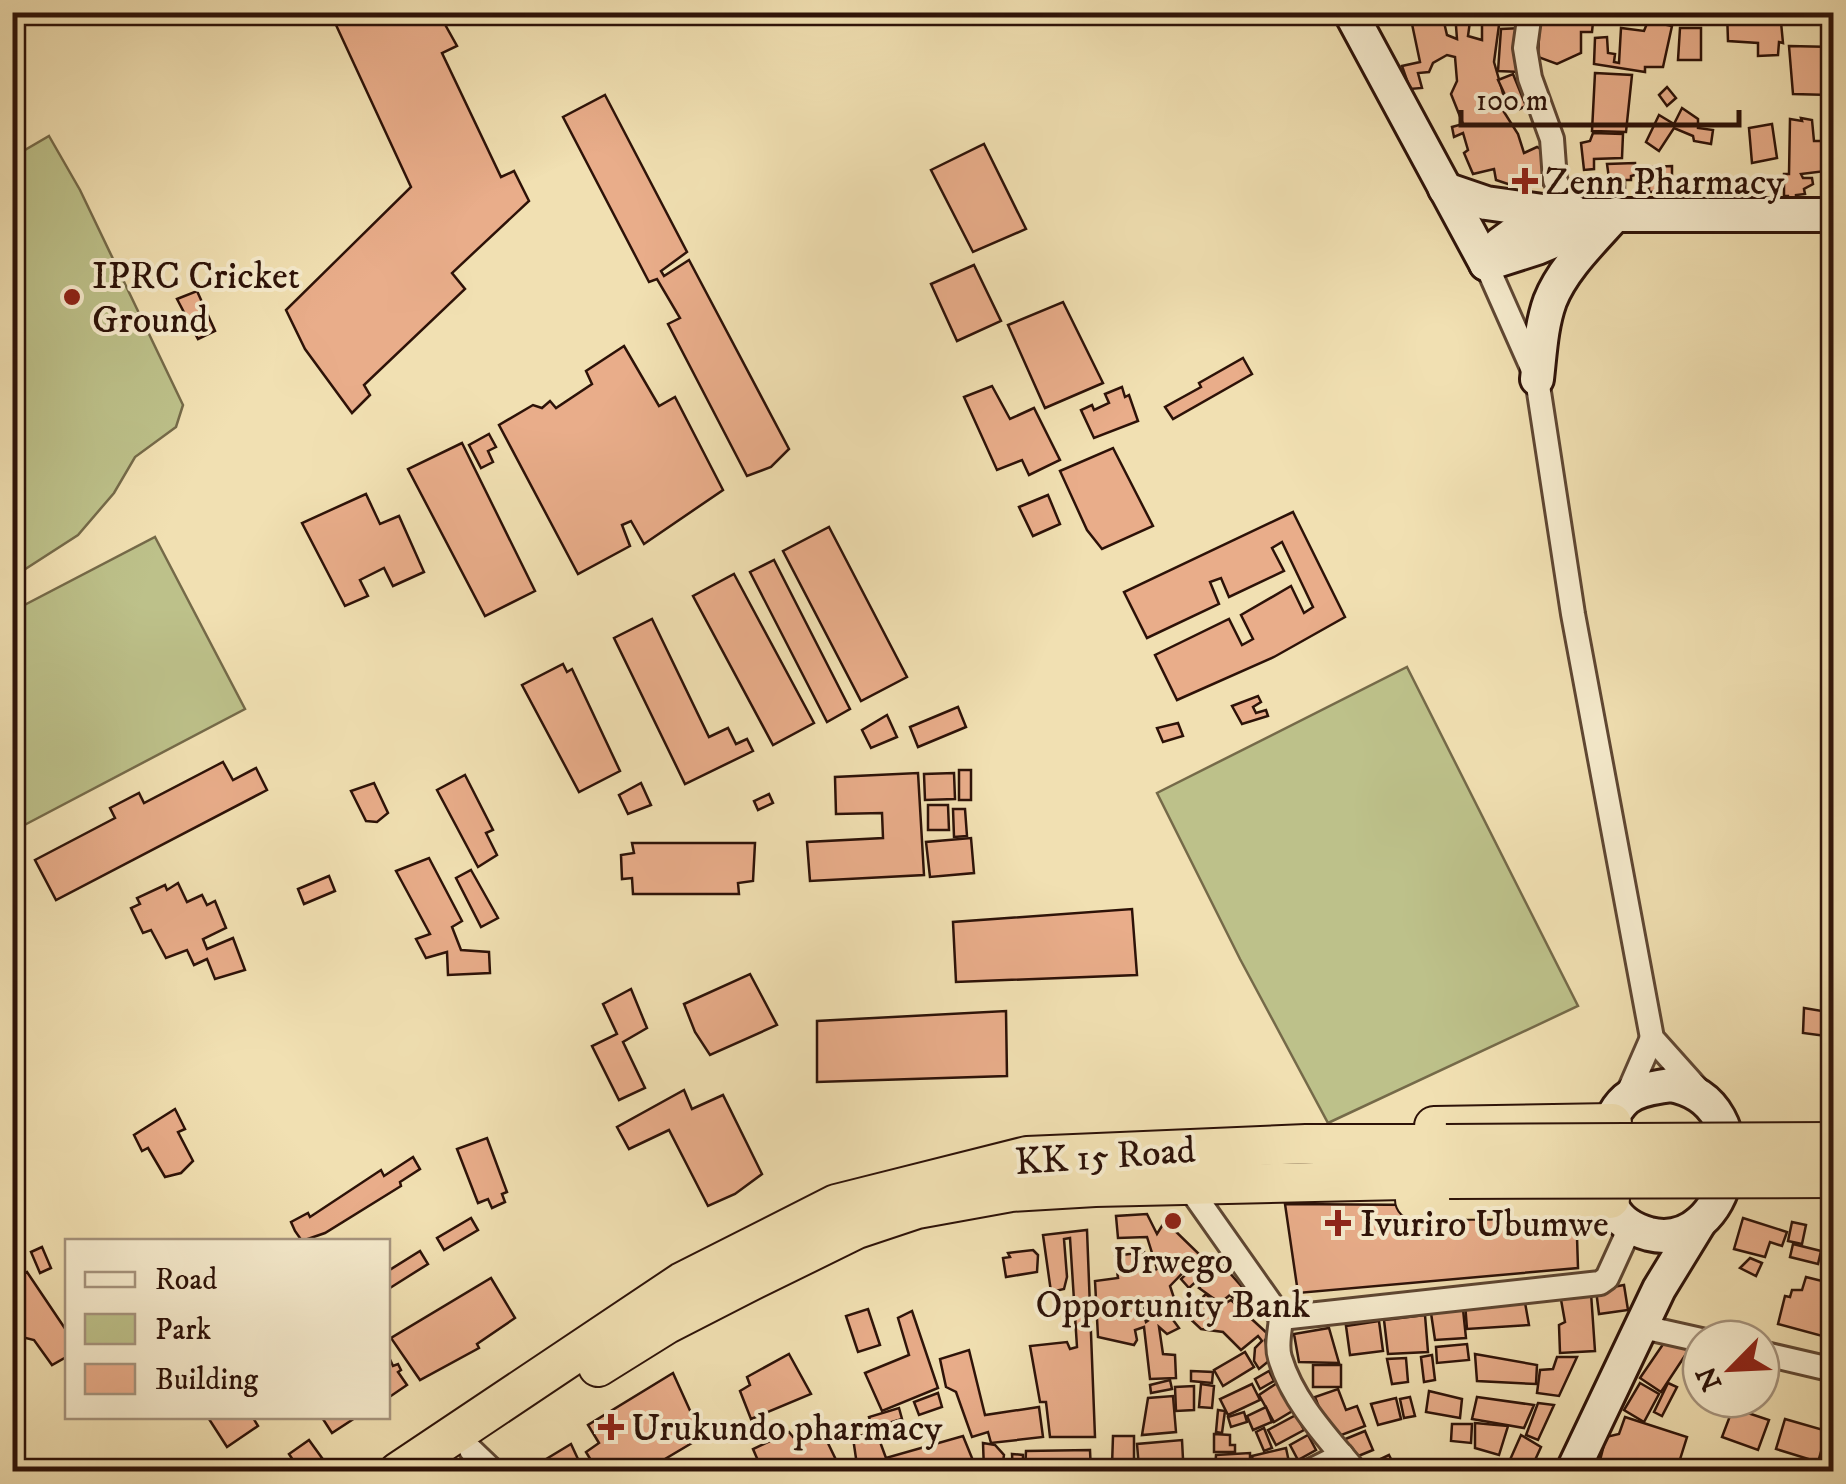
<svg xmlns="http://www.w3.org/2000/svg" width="1846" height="1484" font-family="'IM FELL DW Pica',serif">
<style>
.green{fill:#bdc18a;stroke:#756a49;stroke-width:2.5}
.building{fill:#e9ad8a;stroke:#2d1208;stroke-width:2.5}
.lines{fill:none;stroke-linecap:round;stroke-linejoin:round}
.minor-casing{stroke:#5e4632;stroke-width:28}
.secondary-casing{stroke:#2d1208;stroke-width:38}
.trunk-casing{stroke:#2d1208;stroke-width:42}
.minor{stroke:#f6ebcd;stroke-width:22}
.secondary{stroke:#f6ebcd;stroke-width:32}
.trunk{stroke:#f1e0b2;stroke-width:38}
.trunk-bridge-casing{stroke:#2d1208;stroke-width:42;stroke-linecap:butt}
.trunk-bridge{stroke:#f1e0b2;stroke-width:38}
.poi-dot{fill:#8f2418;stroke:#f6ebcd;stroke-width:4}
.labels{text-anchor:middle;stroke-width:8;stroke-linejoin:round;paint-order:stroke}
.poi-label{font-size:38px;fill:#2d1208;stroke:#f6ebcd;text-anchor:start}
.street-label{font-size:38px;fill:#2d1208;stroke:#f6ebcd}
</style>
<rect width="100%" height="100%" fill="#f1e0b2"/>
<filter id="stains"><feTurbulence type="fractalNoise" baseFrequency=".002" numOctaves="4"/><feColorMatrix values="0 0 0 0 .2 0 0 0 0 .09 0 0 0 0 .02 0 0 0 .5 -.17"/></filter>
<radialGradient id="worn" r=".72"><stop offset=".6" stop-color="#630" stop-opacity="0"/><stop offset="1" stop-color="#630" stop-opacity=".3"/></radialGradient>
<g class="green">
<polygon points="49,136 80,190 183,405 176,427 135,457 114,493 78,535 13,577 13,157"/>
<polygon points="155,537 245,709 13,831 13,611"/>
<polygon points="1407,667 1578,1006 1328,1123 1240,959 1157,793"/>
</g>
<g class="building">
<polygon points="330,12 438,12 457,46 442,53 501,177 514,171 529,201 452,273 465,289 364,385 370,395 352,413 305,349 286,310 411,187"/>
<polygon points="1502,12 1524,12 1523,26 1501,23"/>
<polygon points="1577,12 1594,12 1592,32 1581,32 1581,53 1557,64 1538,57 1540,16 1572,18 1571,24 1576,24"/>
<polygon points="1727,12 1780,12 1783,43 1779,42 1778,55 1758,56 1758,43 1728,41"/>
<polygon points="1797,12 1834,12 1834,39 1824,39 1823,17 1798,18"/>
<polygon points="1455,13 1471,14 1468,36 1482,40 1482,21 1499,25 1494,62 1508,111 1504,112 1518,134 1524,153 1537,147 1544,151 1545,185 1514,186 1496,180 1494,169 1473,174 1464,153 1468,150 1463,133 1454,137 1452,127 1463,124 1451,94 1457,81 1455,57 1447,55 1433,63 1429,72 1418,73 1422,88 1410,89 1402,66 1420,62 1412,24 1443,18 1447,35 1457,39"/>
<polygon points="1648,21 1672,26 1663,67 1645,67 1645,72 1594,64 1595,38 1607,37 1608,53 1615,54 1614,62 1619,63 1621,28 1644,31"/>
<polygon points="1522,28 1520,72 1498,71 1501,29"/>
<polygon points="1680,28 1701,28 1701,60 1678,60"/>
<polygon points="1789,46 1834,47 1834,65 1827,67 1830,95 1793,94"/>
<polygon points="1595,73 1632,75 1626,132 1592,131"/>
<polygon points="1513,74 1526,106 1513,112 1498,80"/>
<polygon points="1667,87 1676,98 1667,106 1659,95"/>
<polygon points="605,95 687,252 661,271 664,276 689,260 789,449 771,467 747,476 668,324 680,318 657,279 649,282 563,117"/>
<polygon points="1682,108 1698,119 1698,128 1713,130 1711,144 1694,141 1693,136 1674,128 1659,151 1646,142 1659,115 1674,124"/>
<polygon points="1801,118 1812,120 1814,141 1834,141 1834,170 1801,174 1803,178 1812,178 1813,184 1804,189 1805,194 1796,195 1796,200 1789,201 1788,196 1784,196 1784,174 1789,174 1790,119 1802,121"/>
<polygon points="1772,124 1777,158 1752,163 1749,128"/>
<polygon points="1593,133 1623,134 1622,158 1594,159 1594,169 1584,170 1581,143 1590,141"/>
<polygon points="984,144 1026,229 973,252 931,170"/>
<polygon points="1635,163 1635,175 1631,176 1631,180 1625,180 1625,188 1610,186 1607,164"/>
<polygon points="1672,166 1672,191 1649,192 1649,167"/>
<polygon points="974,265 1001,321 957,341 931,284"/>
<polygon points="197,291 215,331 198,339 177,299"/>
<polygon points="1063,302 1103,383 1045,408 1008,325"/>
<polygon points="624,346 659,406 675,397 723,490 644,544 631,521 622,525 630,546 578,574 499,425 533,405 542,408 550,401 556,408 592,384 586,371"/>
<polygon points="1243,358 1252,374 1173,419 1165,407 1201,387 1199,383"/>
<polygon points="992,386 1010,419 1034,408 1060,460 1029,475 1022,460 997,470 964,397"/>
<polygon points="1122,387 1125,397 1129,395 1138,421 1094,438 1081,410 1092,405 1094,410 1109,403 1105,394"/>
<polygon points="489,434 496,447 488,451 493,462 481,468 469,445"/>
<polygon points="462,443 535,591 485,616 408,469"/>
<polygon points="1113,448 1153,526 1102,549 1087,530 1060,471"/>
<polygon points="366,494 380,524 399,516 424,572 393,586 384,568 360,580 368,596 345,606 302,523"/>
<polygon points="1048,495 1060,524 1033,536 1019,507"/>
<polygon points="1293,512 1345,617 1274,657 1177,700 1155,655 1229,619 1242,645 1253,639 1241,615 1291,586 1304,613 1313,607 1282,542 1272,548 1284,571 1229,597 1221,578 1210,582 1219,604 1147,638 1124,592"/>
<polygon points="829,527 907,677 861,701 783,551"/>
<polygon points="774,560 850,709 827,722 750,572"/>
<polygon points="734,574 814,723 773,745 693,596"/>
<polygon points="652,619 709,737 728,728 736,744 747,739 753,751 685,784 614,638"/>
<polygon points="563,664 567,672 572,669 620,771 579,792 522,685"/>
<polygon points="1258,696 1261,702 1253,707 1256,713 1266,710 1268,716 1242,724 1232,706"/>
<polygon points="958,707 966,727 918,747 910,727"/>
<polygon points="887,715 897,737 871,748 862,730"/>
<polygon points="1178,723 1183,736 1163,742 1157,728"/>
<polygon points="223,762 233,780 256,768 267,790 56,900 35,860 115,818 110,808 139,793 144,803"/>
<rect x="959" y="770" width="12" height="30"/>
<polygon points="918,773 924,875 810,881 807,842 883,838 882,813 836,814 835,777"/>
<polygon points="954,773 955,799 925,800 924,774"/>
<polygon points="465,775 493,830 486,833 497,855 478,867 437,790"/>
<polygon points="374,783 388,813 377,822 366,821 351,791"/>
<polygon points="641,783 651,805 628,814 619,795"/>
<polygon points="769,794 773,803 758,810 754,801"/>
<polygon points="928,805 948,805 949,830 928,830"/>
<polygon points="953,809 965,809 967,836 954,837"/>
<polygon points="971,838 974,873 930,877 926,842"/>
<polygon points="632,843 755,843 753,881 738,883 739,894 633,894 632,878 622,879 621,855 634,853"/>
<polygon points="429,858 462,921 452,927 461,950 489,952 490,973 448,975 447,952 426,958 416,939 430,934 396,871"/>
<polygon points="471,870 498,918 481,927 456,878"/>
<polygon points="329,876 335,891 304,904 298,889"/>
<polygon points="178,883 187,902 202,895 207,905 215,901 226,928 203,939 207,949 233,938 245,970 215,979 207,959 194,965 187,950 166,958 151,930 143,933 131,908 140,904 137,898 165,885 167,890"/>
<polygon points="1132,909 1137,975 956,982 953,922"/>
<polygon points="750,974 777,1025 710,1055 695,1032 684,1004"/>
<polygon points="631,989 647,1028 623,1042 645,1088 619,1100 592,1046 617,1034 603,1004"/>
<polygon points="1804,1008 1834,1013 1834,1037 1803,1033"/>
<polygon points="1006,1011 1007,1076 817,1082 817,1021"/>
<polygon points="684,1090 692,1109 723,1095 762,1174 735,1194 708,1206 669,1130 629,1149 617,1127"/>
<polygon points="175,1109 185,1129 178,1132 193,1161 181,1173 165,1177 148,1148 142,1151 134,1135"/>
<polygon points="487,1138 507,1192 502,1194 505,1202 492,1208 488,1199 478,1203 457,1149"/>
<polygon points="413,1157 420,1169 400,1182 401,1186 325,1233 302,1241 295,1231 291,1222 308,1213 310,1217 381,1170 384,1176"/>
<polygon points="1285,1204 1576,1206 1578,1268 1298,1293"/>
<polygon points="1831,1211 1834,1211 1834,1261 1825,1260"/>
<polygon points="1147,1214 1157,1234 1165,1221 1200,1255 1170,1286 1175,1301 1170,1304 1168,1299 1142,1308 1146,1322 1165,1309 1179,1328 1167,1334 1159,1327 1163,1354 1175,1355 1176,1378 1150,1379 1144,1327 1135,1330 1137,1340 1134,1345 1098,1337 1095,1281 1118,1278 1115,1256 1144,1252 1146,1275 1157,1269 1147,1237 1118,1238 1116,1216"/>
<polygon points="471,1218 478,1230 444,1250 437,1238"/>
<polygon points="1743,1218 1787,1232 1782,1246 1770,1242 1765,1257 1734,1249"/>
<polygon points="1792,1222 1806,1225 1802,1244 1788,1241"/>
<polygon points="1087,1230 1095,1437 1050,1437 1046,1402 1040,1402 1030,1346 1067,1342 1070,1349 1077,1347 1070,1238 1064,1239 1067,1277 1064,1289 1051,1292 1043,1235"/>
<polygon points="1793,1244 1821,1251 1818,1264 1790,1257"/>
<polygon points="42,1247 51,1268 40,1273 31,1252"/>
<polygon points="1033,1250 1038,1255 1037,1272 1006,1277 1003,1258 1010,1257 1008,1253"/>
<polygon points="420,1251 428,1264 390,1288 388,1271"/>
<polygon points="1206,1255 1215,1264 1189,1288 1181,1279"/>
<polygon points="1750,1258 1762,1263 1756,1276 1740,1268"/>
<polygon points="1221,1263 1250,1296 1240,1305 1230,1295 1220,1303 1199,1288"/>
<polygon points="27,1272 68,1333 68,1356 52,1365 34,1340 18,1336 12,1338 12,1283"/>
<polygon points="1806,1277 1834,1284 1834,1302 1829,1311 1832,1312 1826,1337 1778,1324 1785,1296 1790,1297 1792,1290 1802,1290"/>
<polygon points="491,1278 515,1318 477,1344 479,1348 420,1380 391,1338"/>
<polygon points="1624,1285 1628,1310 1599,1314 1596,1290"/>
<polygon points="1591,1293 1595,1351 1560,1353 1559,1325 1565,1322 1560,1294"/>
<polygon points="1206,1294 1219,1307 1231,1300 1269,1335 1265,1340 1270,1360 1259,1369 1254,1361 1255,1348 1262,1341 1258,1336 1241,1350 1223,1332 1201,1329 1185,1314"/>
<polygon points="1524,1297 1529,1325 1467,1329 1465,1303"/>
<polygon points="868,1309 880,1345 858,1352 846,1316"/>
<polygon points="1463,1309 1466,1338 1435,1340 1431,1313"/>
<polygon points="912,1311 938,1388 882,1411 865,1373 909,1355 898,1318"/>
<polygon points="1425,1315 1428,1352 1388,1354 1384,1320"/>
<polygon points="1379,1321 1383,1351 1350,1355 1346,1326"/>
<polygon points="1329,1328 1339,1363 1299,1362 1294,1334"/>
<polygon points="1668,1337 1688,1351 1661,1392 1640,1378"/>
<polygon points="1467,1344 1469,1360 1437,1363 1436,1347"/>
<polygon points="969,1350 985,1415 1039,1407 1043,1437 991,1443 988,1432 972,1437 956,1392 946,1387 940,1359"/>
<polygon points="1245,1352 1254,1367 1223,1386 1214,1370"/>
<polygon points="789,1354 811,1394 751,1419 740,1391 750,1385 747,1377"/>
<polygon points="1475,1354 1537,1365 1536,1384 1477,1381"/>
<polygon points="388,1355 393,1366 398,1364 401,1370 398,1372 407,1385 388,1398"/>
<polygon points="1432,1355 1435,1380 1424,1382 1421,1357"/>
<polygon points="1557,1357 1577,1357 1559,1396 1537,1393 1540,1370 1553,1369"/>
<polygon points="1406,1358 1408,1382 1392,1384 1387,1359"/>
<rect x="1313" y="1365" width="28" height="22"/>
<polygon points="1191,1371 1213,1372 1212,1383 1191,1381"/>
<polygon points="1269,1371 1274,1381 1260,1389 1255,1379"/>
<polygon points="673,1373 702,1437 643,1472 598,1472 586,1452 599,1443 588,1425"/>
<polygon points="1170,1380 1172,1389 1151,1393 1150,1385"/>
<polygon points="1277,1383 1294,1410 1274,1422 1259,1395"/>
<polygon points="1640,1383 1659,1394 1644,1422 1624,1410"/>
<polygon points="1668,1383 1677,1387 1662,1416 1654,1412"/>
<polygon points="1201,1384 1214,1386 1212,1408 1199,1407"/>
<polygon points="1252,1384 1260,1400 1228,1415 1220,1399"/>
<polygon points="1194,1386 1194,1410 1176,1411 1175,1387"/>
<polygon points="1338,1389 1346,1410 1357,1406 1365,1426 1331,1439 1315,1397"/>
<polygon points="1429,1391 1462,1399 1460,1418 1426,1412"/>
<polygon points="938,1393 942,1407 919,1415 914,1402"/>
<polygon points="1173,1396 1176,1432 1142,1435 1148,1398"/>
<polygon points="1410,1397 1415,1416 1404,1418 1400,1399"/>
<polygon points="1477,1397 1534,1405 1524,1428 1472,1419"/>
<polygon points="1396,1398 1401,1419 1378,1425 1371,1404"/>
<polygon points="1538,1403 1554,1405 1538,1440 1526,1435"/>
<polygon points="1266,1407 1272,1422 1253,1430 1247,1416"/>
<polygon points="899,1408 902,1419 872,1428 869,1417"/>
<polygon points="1733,1408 1769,1420 1758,1450 1722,1437"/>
<polygon points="1218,1410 1225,1411 1222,1433 1216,1432"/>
<polygon points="1244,1412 1247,1422 1231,1427 1228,1417"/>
<polygon points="1296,1415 1304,1430 1276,1445 1268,1430"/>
<polygon points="213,1416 252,1416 258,1426 227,1447 209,1419"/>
<polygon points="321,1416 358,1416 332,1433"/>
<polygon points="1625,1417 1687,1437 1676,1472 1597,1472 1606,1437 1619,1434"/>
<polygon points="1785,1419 1827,1431 1818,1462 1776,1449"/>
<polygon points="1475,1423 1508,1426 1499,1455 1475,1448"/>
<polygon points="1452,1424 1472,1424 1471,1443 1451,1441"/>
<polygon points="812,1428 819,1442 826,1439 837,1462 815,1472 763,1472 753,1449 789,1432 793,1437"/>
<polygon points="1264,1428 1272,1448 1264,1451 1256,1432"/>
<polygon points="876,1431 886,1458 963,1436 972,1458 972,1472 948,1472 947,1465 926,1472 858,1472 853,1438"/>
<polygon points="1365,1431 1373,1450 1351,1459 1343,1440"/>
<polygon points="1214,1434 1230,1435 1230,1445 1235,1445 1235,1452 1214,1452"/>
<polygon points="1308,1435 1316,1450 1298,1460 1290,1445"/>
<polygon points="1521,1435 1541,1447 1530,1471 1509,1462"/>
<polygon points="1113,1436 1134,1436 1134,1467 1112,1466"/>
<polygon points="309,1440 322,1458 301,1472 289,1454"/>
<polygon points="1182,1440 1183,1459 1170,1461 1172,1467 1139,1468 1137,1444"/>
<polygon points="983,1443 995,1445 1004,1455 1002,1469 984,1470"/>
<polygon points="571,1444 584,1472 535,1472 533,1467"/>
<polygon points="1286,1448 1289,1462 1255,1470 1252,1456"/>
<polygon points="1090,1450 1091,1472 1025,1472 1026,1451"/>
<polygon points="1250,1453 1250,1472 1215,1472 1216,1455"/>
<polygon points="1012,1454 1023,1455 1023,1472 1013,1472"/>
<polygon points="1389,1455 1395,1467 1403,1464 1404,1472 1372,1472 1370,1464"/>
<polygon points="1480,1460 1483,1472 1456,1472 1454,1463"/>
<polygon points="1766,1461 1799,1470 1799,1472 1763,1472"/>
</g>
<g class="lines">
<g class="minor-casing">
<g id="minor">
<polyline points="1530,12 1525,48 1530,78 1552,139 1555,180 1565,200 1584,213"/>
<polyline points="1486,264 1537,379 1573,614 1652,1038 1703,1095"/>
<polyline points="1625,1100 1652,1038"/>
<polyline points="1188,1186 1281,1318 1600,1283 1607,1278 1628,1232"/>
<path d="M1281,1318C1280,1331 1276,1346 1280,1358C1293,1402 1328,1438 1356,1472"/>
<polyline points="1643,1327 1701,1340"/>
<polyline points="1761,1353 1834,1370"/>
<polyline points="471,1450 494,1472"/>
<polyline points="1308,1472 1342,1455"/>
</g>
</g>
<g class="secondary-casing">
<g id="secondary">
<polyline points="1350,12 1486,264"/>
<polyline points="1445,189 1486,203 1557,213"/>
<polyline points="1490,263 1537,248 1594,224"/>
<polyline points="1486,264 1500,244 1519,230 1566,215 1834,215"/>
<path d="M1537,379C1540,353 1541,326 1550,301C1563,268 1593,240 1616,214"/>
<path d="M1670,1085C1767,1101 1730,1255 1649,1234C1635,1230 1620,1222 1613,1208C1598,1179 1600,1122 1626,1099C1638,1089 1655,1088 1670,1085Z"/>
<polyline points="1572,1472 1659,1289 1700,1222"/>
</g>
</g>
<g class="trunk-casing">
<g id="trunk">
<polyline points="1434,1126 1612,1123"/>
<polyline points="1415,1200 1610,1199"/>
<polyline points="598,1367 667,1324 745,1284 857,1229 917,1209 1011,1192 1095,1187 1449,1179"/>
<polyline points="398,1472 682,1282 836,1204 1027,1156 1306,1144 1446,1144"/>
</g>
</g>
<use href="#minor" class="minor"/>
<use href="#secondary" class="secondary"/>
<use href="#trunk" class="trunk"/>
<g class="trunk-bridge-casing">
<g id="trunk-bridge">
<polyline points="1446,1144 1834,1142"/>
<polyline points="1449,1179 1834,1178"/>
</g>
</g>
<use href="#trunk-bridge" class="trunk-bridge"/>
</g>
<g class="poi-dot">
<path d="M1520 166h10v10h10v10h-10v10h-10v-10h-10v-10h10z"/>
<circle cx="72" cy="297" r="10"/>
<circle cx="1173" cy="1221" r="10"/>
<path d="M1333 1208h10v10h10v10h-10v10h-10v-10h-10v-10h10z"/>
<path d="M606 1412h10v10h10v10h-10v10h-10v-10h-10v-10h10z"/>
</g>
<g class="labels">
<g class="poi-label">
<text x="1545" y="194">Zenn Pharmacy</text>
<text x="92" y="288">IPRC Cricket<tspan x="92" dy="44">Ground</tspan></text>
<text x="1360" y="1236">Ivuriro Ubumwe</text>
<text x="1173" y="1273" text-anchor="middle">Urwego<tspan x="1173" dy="44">Opportunity Bank</tspan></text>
<text x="631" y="1440">Urukundo pharmacy</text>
</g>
<g class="street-label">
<text transform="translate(1105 1155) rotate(-4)" y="13">KK 15 Road</text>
</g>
</g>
<rect width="1846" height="1484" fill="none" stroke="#f1e0b2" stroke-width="50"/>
<rect x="15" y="15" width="1816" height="1454" fill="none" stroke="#2d1208" stroke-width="5"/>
<rect x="25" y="25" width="1796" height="1434" fill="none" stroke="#2d1208" stroke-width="2.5"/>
<rect x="65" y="1239" width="325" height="180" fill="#f6ebcd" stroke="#a6947e" stroke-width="2.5"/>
<rect x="85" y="1272" width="50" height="15" fill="#f6ebcd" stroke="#a6947e" stroke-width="2.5"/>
<text x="155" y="1289" font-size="30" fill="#2d1208">Road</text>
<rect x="85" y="1314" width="50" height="30" fill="#bdc18a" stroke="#a6947e" stroke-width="2.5"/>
<text x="155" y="1339" font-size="30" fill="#2d1208">Park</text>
<rect x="85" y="1364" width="50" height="30" fill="#e9ad8a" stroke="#a6947e" stroke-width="2.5"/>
<text x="155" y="1389" font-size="30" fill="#2d1208">Building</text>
<g transform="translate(1731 1369) rotate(246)"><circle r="48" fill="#f6ebcd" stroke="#a6947e" stroke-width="2.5"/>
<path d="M0-8L18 38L0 25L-18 38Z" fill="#8f2418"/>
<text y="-15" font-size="28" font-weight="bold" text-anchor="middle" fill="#2d1208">N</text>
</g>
<path d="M1461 110v15h278v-15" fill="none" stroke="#2d1208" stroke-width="5"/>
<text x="1476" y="110" font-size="30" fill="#2d1208" stroke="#f6ebcd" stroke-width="8" paint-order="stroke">100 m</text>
<rect width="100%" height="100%" filter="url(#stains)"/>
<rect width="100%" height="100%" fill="url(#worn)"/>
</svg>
